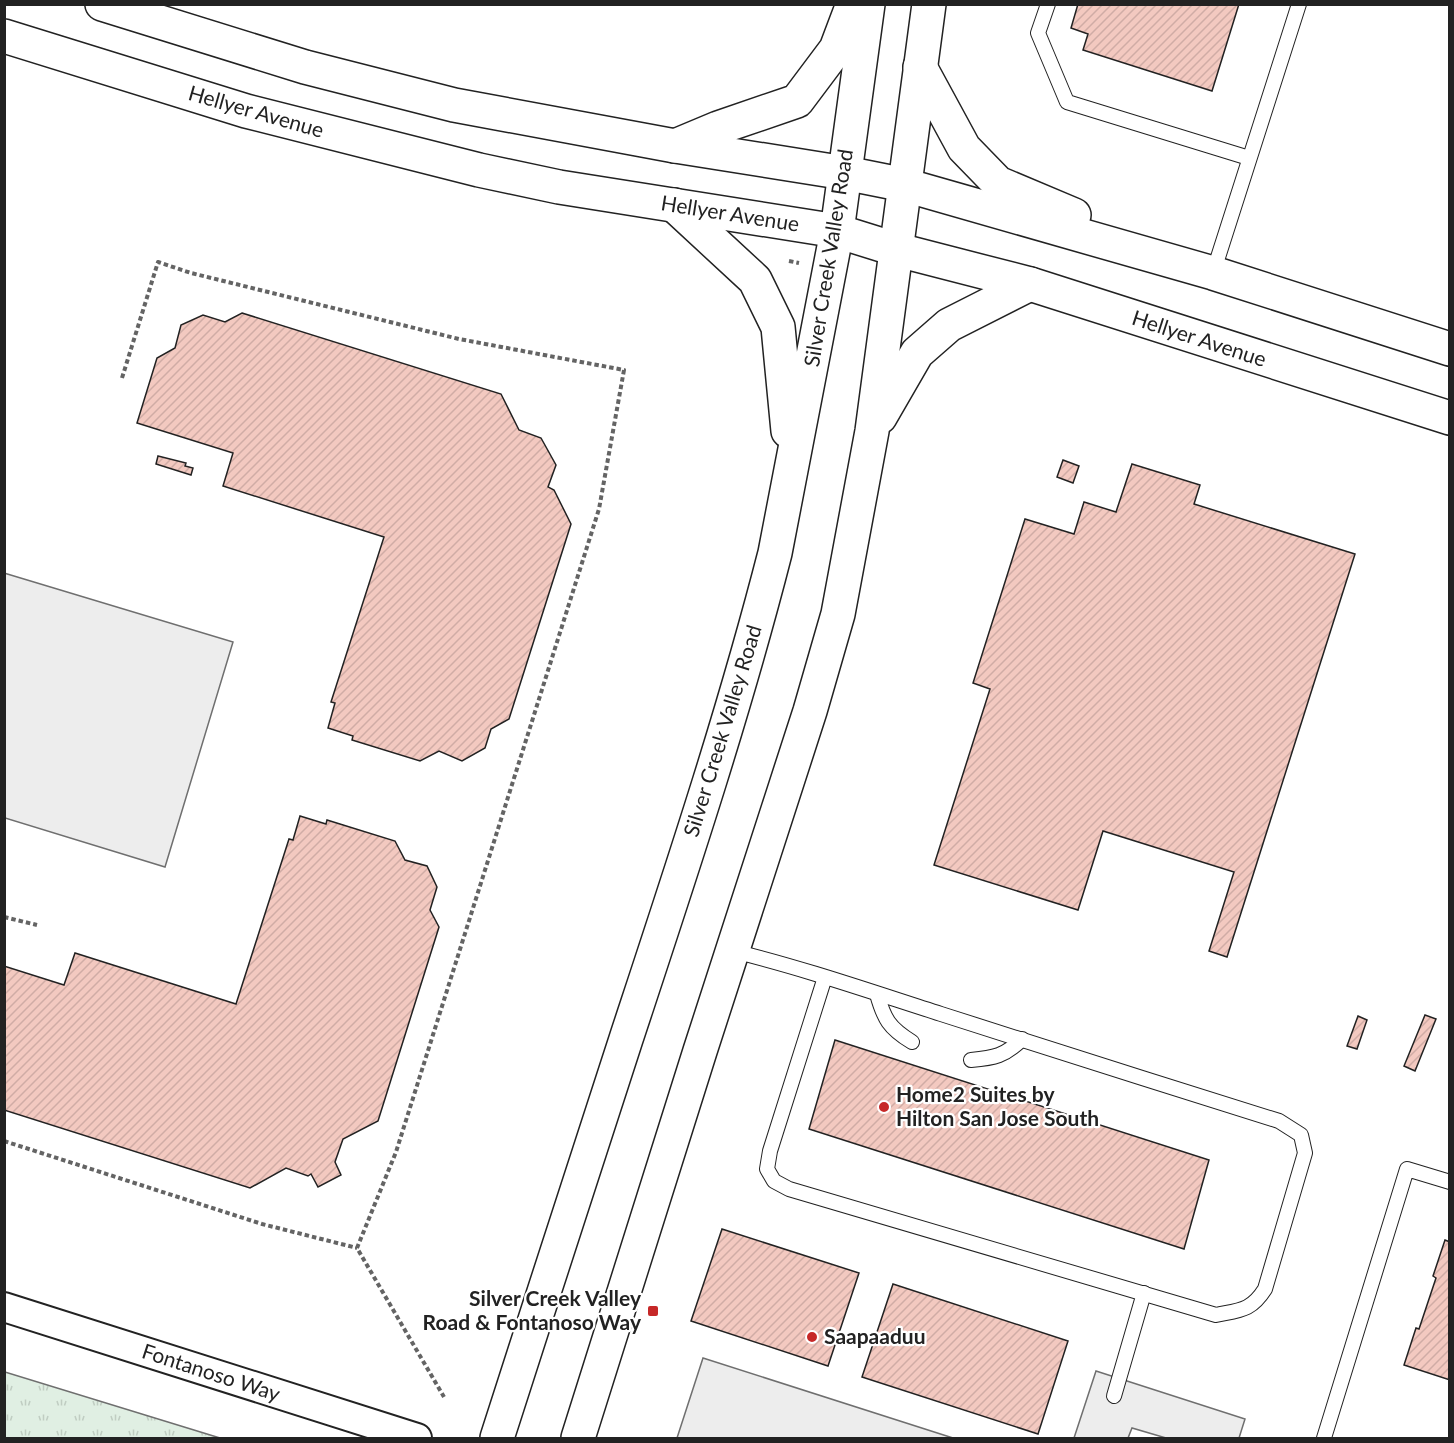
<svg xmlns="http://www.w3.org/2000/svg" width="1454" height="1443" font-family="Lato,sans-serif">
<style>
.grass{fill:url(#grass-tufts);stroke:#6f6f6f;stroke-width:1.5}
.parking{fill:#ededed;stroke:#6f6f6f;stroke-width:1.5}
.building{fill:url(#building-hatch);stroke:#222;stroke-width:1.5}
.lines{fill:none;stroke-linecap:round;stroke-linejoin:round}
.service-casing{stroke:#222;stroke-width:16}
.minor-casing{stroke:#222;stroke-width:32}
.secondary-casing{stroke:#222;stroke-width:36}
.path{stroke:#646464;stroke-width:4;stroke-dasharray:4.5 3;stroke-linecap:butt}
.service{stroke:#fff;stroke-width:14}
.minor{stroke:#fff;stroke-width:28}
.secondary{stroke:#fff;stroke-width:33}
.poi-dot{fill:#c62828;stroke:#fff;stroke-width:2}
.labels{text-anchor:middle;stroke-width:4.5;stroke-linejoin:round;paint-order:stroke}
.street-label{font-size:21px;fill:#222;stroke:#fff}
.poi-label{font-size:21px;font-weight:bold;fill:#222;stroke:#fff;text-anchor:start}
</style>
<defs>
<pattern id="grass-tufts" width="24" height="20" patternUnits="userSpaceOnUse" patternTransform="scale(1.5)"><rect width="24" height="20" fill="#e0efe3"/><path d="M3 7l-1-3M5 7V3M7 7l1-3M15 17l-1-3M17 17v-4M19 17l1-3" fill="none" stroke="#c0cdc2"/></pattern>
<pattern id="building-hatch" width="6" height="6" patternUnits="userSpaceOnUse" patternTransform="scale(1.5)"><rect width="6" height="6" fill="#f3c9c0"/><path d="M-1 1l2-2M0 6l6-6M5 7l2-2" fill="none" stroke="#d0aca5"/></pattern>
</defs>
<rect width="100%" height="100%" fill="#fff"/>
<polygon class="grass" points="4,1372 5,1372 220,1438 5,1438"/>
<g class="parking">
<polygon points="4,573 233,642 165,867 5,818"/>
<polygon points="703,1358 953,1438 677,1438"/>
<polygon points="1096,1371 1245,1419 1239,1438 1166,1438 1132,1428 1128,1438 1074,1438"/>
</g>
<g class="building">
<polygon points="1078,4 1239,4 1212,91 1083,50 1088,34 1071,28"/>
<polygon points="242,313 501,394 519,430 541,438 556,465 548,487 554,490 571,524 509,719 491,729 485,748 462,761 439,751 420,761 352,740 353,736 328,728 335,703 331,702 384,537 223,486 233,453 137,423 157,358 175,348 181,325 203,315 225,322"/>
<polygon points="158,456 186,463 185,466 193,468 191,475 156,464"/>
<polygon points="1063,460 1079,466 1073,483 1057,477"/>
<polygon points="1132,464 1200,485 1194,504 1355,554 1227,957 1209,951 1234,872 1103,831 1078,910 934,865 990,689 973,683 1025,519 1074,534 1084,502 1116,512"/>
<polygon points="300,816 326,824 327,820 395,841 405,860 427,866 437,887 430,910 439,927 378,1121 343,1139 335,1162 341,1175 318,1187 311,1174 308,1176 286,1168 250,1188 4,1110 4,966 64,985 75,953 236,1004 289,839 293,840"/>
<polygon points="1425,1015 1436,1019 1415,1071 1404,1066"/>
<polygon points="1358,1016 1367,1020 1357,1049 1347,1046"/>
<polygon points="835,1040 1209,1160 1184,1249 809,1129"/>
<polygon points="722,1229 859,1273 828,1366 691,1321"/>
<polygon points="1445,1240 1450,1242 1450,1380 1404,1365 1416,1328 1419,1329 1436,1278 1433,1276"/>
<polygon points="893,1284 1068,1341 1038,1434 862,1377"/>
</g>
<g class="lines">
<g class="service-casing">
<g id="service">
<polyline points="1048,4 1038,33 1067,102 1249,158"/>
<polyline points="1213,273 1299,4"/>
<path d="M733,951C803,968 872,992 941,1014C1054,1050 1166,1086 1279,1121L1301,1135L1305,1153L1265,1289C1251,1311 1240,1310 1216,1315L789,1189L774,1181L767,1169L770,1151L825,977"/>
<path d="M877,994C884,1019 889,1028 912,1042"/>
<path d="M971,1060C994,1058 1005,1056 1022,1039"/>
<polyline points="1114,1396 1144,1293"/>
<polyline points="1324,1438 1407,1169 1450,1182"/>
</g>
</g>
<g class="minor-casing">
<polyline id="minor" points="4,1307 417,1438"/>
</g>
<g class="secondary-casing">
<g id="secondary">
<polyline points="102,4 305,67 454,105 675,146 845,173 905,185 1213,273 1450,349"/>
<polyline points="4,36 246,111 479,170 559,187 837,231 898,250 1030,284 1450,418"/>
<polyline points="920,67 964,148 998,183 1074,215"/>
<polyline points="675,146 718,128 797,101 836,49 853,4"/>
<polyline points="674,205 755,280 778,327 788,431"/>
<polyline points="880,417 917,353 949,325 1030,284"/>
<path d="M497,1438C540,1305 582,1172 626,1039C679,878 733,717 775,553L837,231L868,4"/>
<polyline points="578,1438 700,1051 810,711 838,614 872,431 929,4"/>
</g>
</g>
<g class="path">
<polyline points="789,261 799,263"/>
<polyline points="122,378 158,262 191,273 459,339 624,370 599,509 396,1152 357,1248 444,1397"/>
<polyline points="4,917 37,925"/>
<polyline points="4,1141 262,1224 357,1248"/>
</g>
<use href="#service" class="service"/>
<use href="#minor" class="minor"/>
<use href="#secondary" class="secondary"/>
</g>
<g class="poi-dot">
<circle cx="884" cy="1107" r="6"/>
<rect x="647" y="1305" width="12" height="12" rx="3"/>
<circle cx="812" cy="1337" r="6"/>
</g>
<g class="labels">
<g class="street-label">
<text transform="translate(256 112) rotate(16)" y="7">Hellyer Avenue</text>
<text transform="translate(730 214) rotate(9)" y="7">Hellyer Avenue</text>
<text transform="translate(829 258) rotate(-81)" y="7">Silver Creek Valley Road</text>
<text transform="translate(1199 339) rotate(18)" y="7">Hellyer Avenue</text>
<text transform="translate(723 731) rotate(-73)" y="7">Silver Creek Valley Road</text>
<text transform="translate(211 1373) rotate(18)" y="7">Fontanoso Way</text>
</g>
<g class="poi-label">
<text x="896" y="1102">Home2 Suites by<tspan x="896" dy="24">Hilton San Jose South</tspan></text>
<text x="641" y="1306" text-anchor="end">Silver Creek Valley<tspan x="641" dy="24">Road &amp; Fontanoso Way</tspan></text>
<text x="824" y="1344">Saapaaduu</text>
</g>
</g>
<rect width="1454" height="1443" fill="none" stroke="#222222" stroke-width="12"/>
</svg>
